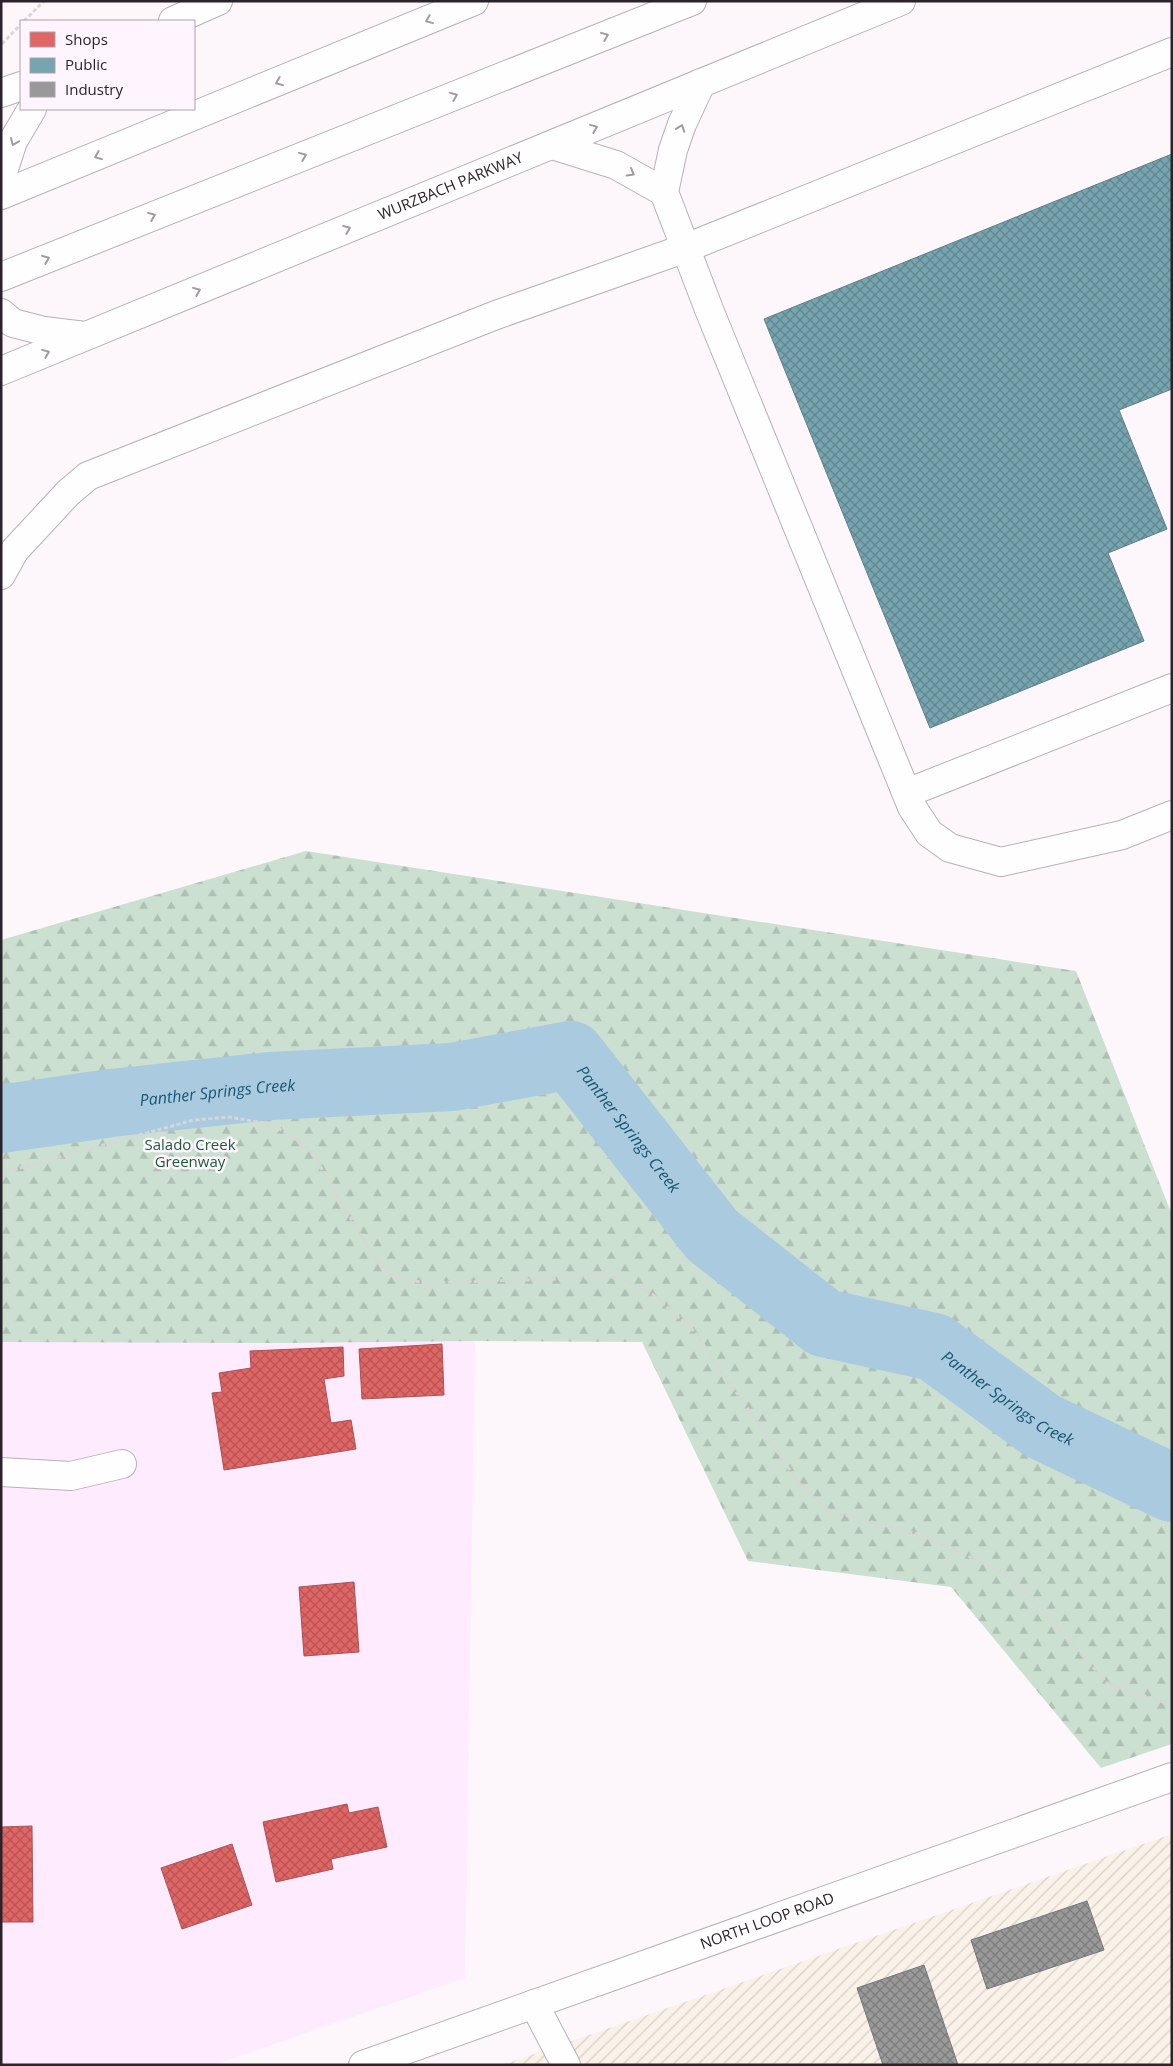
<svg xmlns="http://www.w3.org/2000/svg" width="1173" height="2066" font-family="'Open Sans',sans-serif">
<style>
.built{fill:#feebfd}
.industrial{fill:url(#industrial-furrows)}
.forest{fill:url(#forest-firs)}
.shops{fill:url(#shops-cross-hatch);stroke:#aa5254}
.public{fill:url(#public-cross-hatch);stroke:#607e87}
.industry{fill:url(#industry-cross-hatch);stroke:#787578}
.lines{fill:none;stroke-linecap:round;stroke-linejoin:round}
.river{stroke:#a9cadf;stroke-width:68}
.minor-casing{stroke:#b7b1b7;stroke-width:30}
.major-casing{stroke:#b7b1b7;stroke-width:30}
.highway-casing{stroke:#b7b1b7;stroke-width:30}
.path{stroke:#d8d6d7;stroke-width:3;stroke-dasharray:4 2.5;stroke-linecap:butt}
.minor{stroke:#fffeff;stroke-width:28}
.major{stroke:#fffeff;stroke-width:28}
.highway{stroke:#fffeff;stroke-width:28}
.oneway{stroke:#a09ba0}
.labels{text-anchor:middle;stroke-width:5;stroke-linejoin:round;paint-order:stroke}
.street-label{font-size:15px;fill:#2b222b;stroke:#fff5fe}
.park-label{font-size:15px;fill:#1b5d33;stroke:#fff5fe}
.water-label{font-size:16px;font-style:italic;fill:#185672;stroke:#fff5fe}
</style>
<defs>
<pattern id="industrial-furrows" width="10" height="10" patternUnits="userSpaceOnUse" patternTransform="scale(1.25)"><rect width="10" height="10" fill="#faf2e8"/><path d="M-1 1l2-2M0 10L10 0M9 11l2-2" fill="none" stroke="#d6cfc7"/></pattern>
<pattern id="forest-firs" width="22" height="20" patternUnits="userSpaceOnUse" patternTransform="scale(1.25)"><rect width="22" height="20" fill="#cbe0d1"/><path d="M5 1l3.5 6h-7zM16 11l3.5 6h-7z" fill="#aec0b4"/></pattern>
<pattern id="shops-cross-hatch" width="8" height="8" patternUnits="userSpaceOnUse" patternTransform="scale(1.25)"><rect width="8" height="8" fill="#e06666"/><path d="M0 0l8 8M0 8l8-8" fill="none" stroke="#b65454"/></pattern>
<pattern id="public-cross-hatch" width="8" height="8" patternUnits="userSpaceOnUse" patternTransform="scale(1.25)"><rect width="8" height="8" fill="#76a5af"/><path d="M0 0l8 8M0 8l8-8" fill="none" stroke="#61868f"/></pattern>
<pattern id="industry-cross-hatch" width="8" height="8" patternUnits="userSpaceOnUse" patternTransform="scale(1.25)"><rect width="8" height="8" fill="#999"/><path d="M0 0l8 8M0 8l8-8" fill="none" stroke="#7d7c7d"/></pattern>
</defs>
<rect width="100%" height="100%" fill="#fdf7fc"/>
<polygon class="built" points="475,1341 465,1978 214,2065 1,2065 1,1342"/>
<polygon class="industrial" points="1172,1834 1172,2065 502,2065"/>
<polygon class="forest" points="306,851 1076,971 1172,1215 1172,1744 1101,1768 951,1587 748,1561 642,1342 475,1341 286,1343 1,1342 1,940"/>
<g class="shops">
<polygon points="442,1344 444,1395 362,1399 359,1349"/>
<polygon points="343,1347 344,1376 324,1379 331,1423 351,1420 356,1449 224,1470 212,1393 222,1392 219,1373 251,1368 250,1351"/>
<polygon points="354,1582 359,1652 304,1656 299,1587"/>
<polygon points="347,1804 349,1813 378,1807 387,1847 331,1859 333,1869 276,1882 263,1822"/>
<polygon points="32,1826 33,1922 1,1922 1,1827"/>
<polygon points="232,1844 252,1905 182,1929 161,1868"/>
</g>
<polygon class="public" points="1172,154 1172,389 1119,410 1167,529 1108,553 1144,641 930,728 764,319"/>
<g class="industry">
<polygon points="1087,1901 1104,1950 987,1989 971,1940"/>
<polygon points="924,1965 958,2065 883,2065 857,1988"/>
</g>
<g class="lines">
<path class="river" id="s1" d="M1,1119L111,1103L270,1086L452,1077L571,1055L712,1235L824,1323L934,1347L1042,1426L1172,1488"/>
<g class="minor-casing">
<g id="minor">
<polyline points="701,83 682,124 673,150 664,192 710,312 912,807 929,833 950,848 1001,862 1122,835 1172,815"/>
<polyline points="552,145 616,165 664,192"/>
<polyline points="1,575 15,550 68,493 88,476 496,315 686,248 1172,52"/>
<polyline points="907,793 1172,688"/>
<polyline points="1,1472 71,1476 122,1464"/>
<polyline points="534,2004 566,2065"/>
<path id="s2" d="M363,2065L1172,1777"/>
</g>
</g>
<g class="major-casing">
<g id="major">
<polyline points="173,21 218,1"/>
<polyline points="1,93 21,86"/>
<polyline points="1,178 13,141 32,109"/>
<polyline points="1,313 13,323 44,331 85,336"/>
<path id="s3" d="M1,371L901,1"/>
</g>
</g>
<g class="highway-casing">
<g id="highway">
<polyline points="1,195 474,1"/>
<polyline points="1,277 692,1"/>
</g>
</g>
<g class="path">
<polyline points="24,21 44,1"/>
<polyline points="2,44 21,24"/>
<polyline points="1,1173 194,1120 230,1117 274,1125 310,1149 372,1254 389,1275 424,1283 616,1277 651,1293 694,1331 803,1489 830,1511 922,1535 992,1567 1023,1589 1107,1683 1172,1705"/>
</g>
<use href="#minor" class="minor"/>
<use href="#major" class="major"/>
<use href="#highway" class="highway"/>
</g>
<defs><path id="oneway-chevron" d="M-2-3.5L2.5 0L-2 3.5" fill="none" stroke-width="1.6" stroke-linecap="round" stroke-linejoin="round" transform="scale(1.25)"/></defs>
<g class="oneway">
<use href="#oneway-chevron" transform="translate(429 20) rotate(158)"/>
<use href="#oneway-chevron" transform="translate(605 36) rotate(-22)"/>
<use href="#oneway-chevron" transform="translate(279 82) rotate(158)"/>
<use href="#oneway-chevron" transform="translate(454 96) rotate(-22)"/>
<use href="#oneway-chevron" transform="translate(594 128) rotate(-22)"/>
<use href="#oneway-chevron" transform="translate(681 128) rotate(-70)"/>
<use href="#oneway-chevron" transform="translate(14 142) rotate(113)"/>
<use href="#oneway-chevron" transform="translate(98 156) rotate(158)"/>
<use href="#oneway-chevron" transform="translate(303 156) rotate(-22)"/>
<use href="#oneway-chevron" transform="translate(631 173) rotate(30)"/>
<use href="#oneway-chevron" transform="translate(152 216) rotate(-22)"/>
<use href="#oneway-chevron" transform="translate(347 229) rotate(-22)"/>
<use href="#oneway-chevron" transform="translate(46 259) rotate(-22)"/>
<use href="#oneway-chevron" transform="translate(197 291) rotate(-22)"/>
<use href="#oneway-chevron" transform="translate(46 353) rotate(-22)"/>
</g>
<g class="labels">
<g class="street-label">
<text dy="5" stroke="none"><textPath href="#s3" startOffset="486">WURZBACH PARKWAY</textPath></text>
<text dy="5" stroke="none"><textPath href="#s2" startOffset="429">NORTH LOOP ROAD</textPath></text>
</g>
<g class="park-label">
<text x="190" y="1150">Salado Creek<tspan x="190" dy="17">Greenway</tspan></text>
</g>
<g class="water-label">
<text dy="6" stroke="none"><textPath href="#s1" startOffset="218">Panther Springs Creek</textPath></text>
<text dy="6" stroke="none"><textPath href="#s1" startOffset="668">Panther Springs Creek</textPath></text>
<text dy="6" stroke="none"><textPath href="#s1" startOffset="1148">Panther Springs Creek</textPath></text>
</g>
</g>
<rect width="1173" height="2066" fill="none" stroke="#2b222b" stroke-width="5"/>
<rect x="20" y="20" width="175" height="90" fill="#fff5fe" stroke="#aaa1aa"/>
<rect x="30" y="32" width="25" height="15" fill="#e06666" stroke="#aaa1aa"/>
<text x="65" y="45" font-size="15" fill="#2b222b">Shops</text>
<rect x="30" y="58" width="25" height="15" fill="#76a5af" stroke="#aaa1aa"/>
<text x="65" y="70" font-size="15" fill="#2b222b">Public</text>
<rect x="30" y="82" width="25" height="15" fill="#999999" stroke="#aaa1aa"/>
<text x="65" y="95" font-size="15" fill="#2b222b">Industry</text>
</svg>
